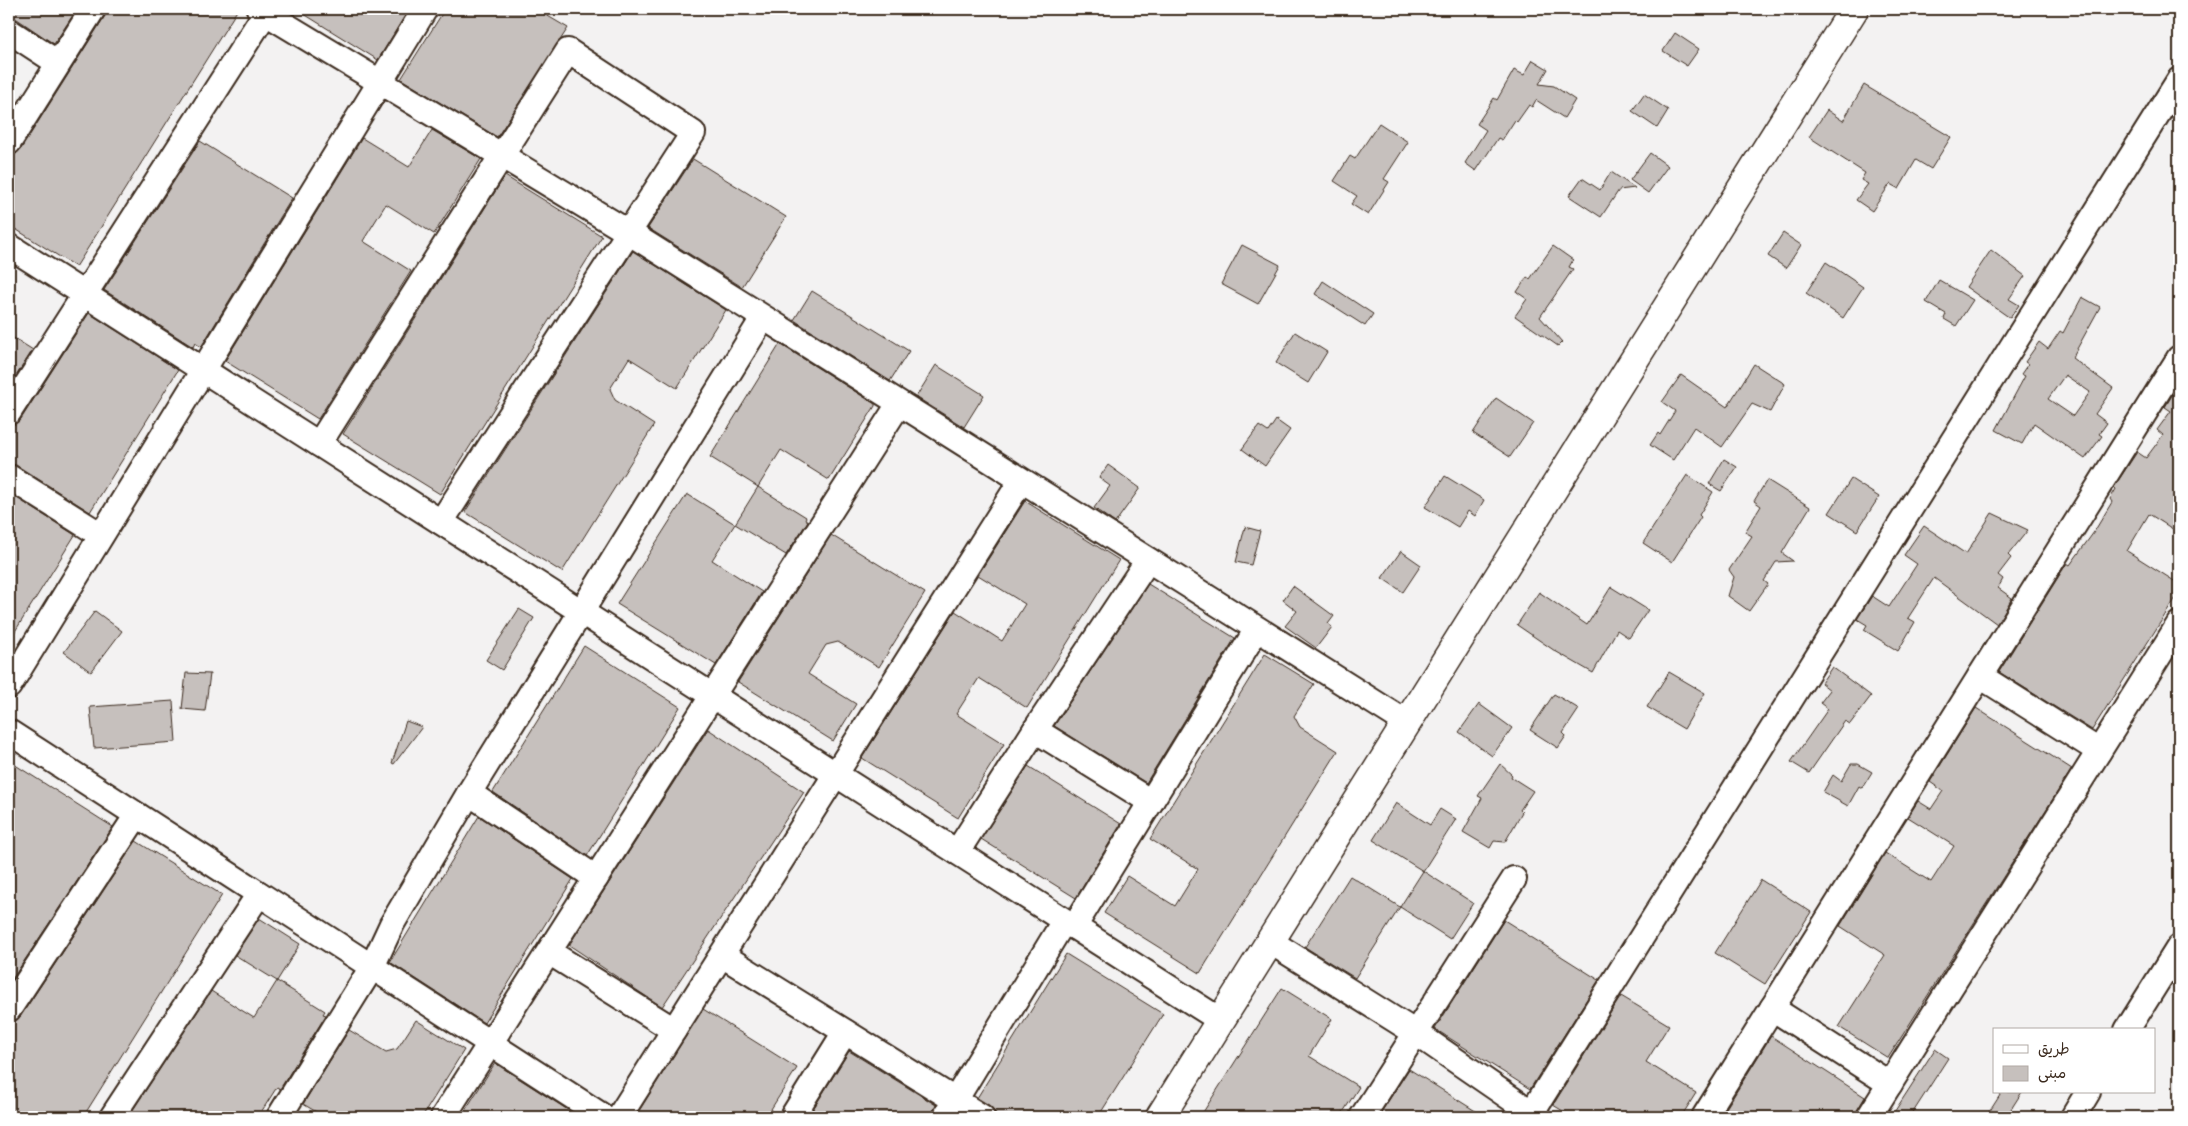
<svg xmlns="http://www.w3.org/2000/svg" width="2188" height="1126" font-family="Delius,'Playpen Sans Arabic',sans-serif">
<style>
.building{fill:#c6c0bd;stroke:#3b2a1e;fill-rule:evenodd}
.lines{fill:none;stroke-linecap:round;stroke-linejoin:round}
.street-casing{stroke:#3b2a1e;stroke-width:28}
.secondary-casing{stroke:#3b2a1e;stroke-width:31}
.street{stroke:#fff;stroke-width:24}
.secondary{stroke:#fff;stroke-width:28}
</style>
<rect width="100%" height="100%" fill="#f3f2f2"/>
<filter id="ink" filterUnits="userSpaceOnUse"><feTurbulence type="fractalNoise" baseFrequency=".02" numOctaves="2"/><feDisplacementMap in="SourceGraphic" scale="10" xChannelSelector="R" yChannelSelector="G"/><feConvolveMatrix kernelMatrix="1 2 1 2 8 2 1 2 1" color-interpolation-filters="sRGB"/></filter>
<g filter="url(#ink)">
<g class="building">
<polygon points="9,9 77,9 54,44 17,19 9,17"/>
<polygon points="107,9 238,9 76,267 9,225 9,161 21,149 105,16"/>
<polygon points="296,9 409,9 378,60"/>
<polygon points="445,9 536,9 568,28 497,137 401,79"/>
<polygon points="1675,33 1699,49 1687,66 1663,51"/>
<polygon points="1533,60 1548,69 1539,84 1554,86 1575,100 1564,118 1536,100 1532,107 1529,105 1517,122 1515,120 1502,140 1498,138 1476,171 1465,163 1486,130 1477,124 1494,98 1497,100 1514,70 1524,75"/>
<polygon points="1864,85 1951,137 1931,169 1916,160 1899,189 1890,184 1872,211 1856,200 1868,184 1861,180 1865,173 1809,137 1827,110 1843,121"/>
<polygon points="1644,94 1668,110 1657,128 1632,111"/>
<polygon points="1379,123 1408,142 1384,179 1389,182 1368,215 1351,204 1357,196 1334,181 1350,156 1355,159"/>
<polygon points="432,130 481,159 434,234 386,204 363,241 411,271 318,419 225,361 362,138 409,167"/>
<polygon points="200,141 292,198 201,347 195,343 193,347 104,290"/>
<polygon points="1650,153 1668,166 1648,193 1630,180"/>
<polygon points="693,159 786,217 742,287 648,228"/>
<polygon points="1611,172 1635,188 1619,190 1601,217 1569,196 1582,178 1600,190"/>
<polygon points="505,176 602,236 440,494 343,434"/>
<polygon points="1783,233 1801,245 1786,268 1768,256"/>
<polygon points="1242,245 1280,265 1258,304 1221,284"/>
<polygon points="1553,246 1573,260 1569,267 1573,269 1540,317 1562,342 1558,346 1515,316 1527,299 1517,292 1527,277 1530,279"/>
<polygon points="1991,250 2025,276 2009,299 2019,305 2010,318 1966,287"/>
<polygon points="633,251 726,310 677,388 629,358 610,389 615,400 654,425 562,572 465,512"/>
<polygon points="1826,262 1863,287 1843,318 1806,293"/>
<polygon points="1939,280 1973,300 1956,326 1944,319 1946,314 1926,302"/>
<polygon points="1323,281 1373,314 1365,326 1315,294"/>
<polygon points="812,291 909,351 890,381 794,320"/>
<path d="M2082,297L2100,307L2072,358L2113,388L2095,414L2107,423L2099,434L2102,436L2085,459L2034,423L2022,444L1996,430L2025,376L2021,374L2028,364L2025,362L2039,342L2048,349L2060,331L2063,333ZM2065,375L2090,392L2073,416L2048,399Z"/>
<polygon points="89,313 178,370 90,512 16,465 9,463 9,426 21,419"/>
<polygon points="1295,332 1327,352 1308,383 1276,363"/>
<polygon points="9,335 33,350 9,387"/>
<polygon points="780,344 875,404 875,406 829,480 781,450 758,487 710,457"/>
<polygon points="1754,364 1785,384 1770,412 1752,404 1722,447 1694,427 1673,460 1650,445 1658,433 1660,435 1675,411 1662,402 1681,375 1727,407"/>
<polygon points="936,365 984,395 964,427 916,397"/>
<polygon points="2179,384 2179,533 2149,514 2127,551 2179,584 2179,593 2092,730 1999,672 2067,563 2070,565 2094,532 2112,502 2110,499 2116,489 2114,487 2137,452 2146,458 2163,435 2157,430 2171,411 2165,407"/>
<polygon points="1496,398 1533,423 1510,457 1473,433"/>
<polygon points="1276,420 1290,430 1265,466 1242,449 1259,426 1268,432"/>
<polygon points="1724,459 1737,467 1721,491 1709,484"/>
<polygon points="1108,465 1140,488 1115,523 1094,508 1110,486 1099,478"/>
<polygon points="1687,475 1713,492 1699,515 1701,517 1672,562 1643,543"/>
<polygon points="1445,476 1484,500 1475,516 1468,511 1458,527 1425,507"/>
<polygon points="1851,479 1879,497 1857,531 1829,513"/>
<polygon points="1767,480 1810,507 1782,553 1793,561 1776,562 1764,581 1768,584 1749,611 1728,596 1734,577 1729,570 1752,536 1745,532 1761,506 1754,501"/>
<polygon points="758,487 806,517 805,519 808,521 786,555 735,524"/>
<polygon points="9,493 75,535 9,641"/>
<polygon points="687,494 735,524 712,560 762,592 716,665 617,604"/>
<polygon points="1025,501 1119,560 1027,708 979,678 956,714 1004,744 958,818 862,758 955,611 1002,641 1025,604 978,575"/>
<polygon points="1992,513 2028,530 2008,555 2011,558 1998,575 2003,579 1998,588 2012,598 1997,624 1934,578 1908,618 1915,622 1898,651 1864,630 1867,625 1857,619 1872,596 1889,607 1917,564 1904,555 1924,526 1966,554"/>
<polygon points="1245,527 1260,531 1251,565 1236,562"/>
<polygon points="831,535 925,593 879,667 838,642 826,645 808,674 856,704 833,741 738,682"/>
<polygon points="1401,551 1421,565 1403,592 1382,578"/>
<polygon points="1148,584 1235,638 1146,783 1054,726"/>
<polygon points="1293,586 1334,616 1328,624 1332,627 1316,648 1285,626 1297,611 1283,600"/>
<polygon points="1611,587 1648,610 1629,638 1617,630 1593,673 1555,651 1517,625 1539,592 1587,625"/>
<polygon points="519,609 534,618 502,670 486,660"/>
<polygon points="95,611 122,631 91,672 64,652"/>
<polygon points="584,646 680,707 587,856 493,792"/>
<polygon points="1265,654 1314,684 1294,716 1300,727 1338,751 1200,973 1104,913 1127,876 1175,906 1198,869 1150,839"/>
<polygon points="1832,667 1871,696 1850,724 1845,721 1809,773 1791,762 1828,709 1820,703 1830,690 1821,683"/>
<polygon points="1669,672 1705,693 1684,729 1647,707"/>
<polygon points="186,673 210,674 205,711 182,709"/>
<polygon points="1554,694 1579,709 1563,733 1566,736 1558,748 1530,730"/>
<polygon points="173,701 176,742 94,748 90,707"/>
<polygon points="1479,704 1512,728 1492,756 1459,732"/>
<polygon points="1976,708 2072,769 1888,1058 1839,1027 1885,955 1840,926 1885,853 1931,882 1954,846 1908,817 1918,801 1931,809 1943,791 1930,782"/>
<polygon points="406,721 422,727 394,764 392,763"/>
<polygon points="708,729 804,792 662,1007 569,945"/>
<polygon points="9,761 113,827 9,984"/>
<polygon points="1500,764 1512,775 1511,777 1533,791 1520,810 1522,812 1505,842 1494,841 1490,848 1463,832 1482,798 1478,796"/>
<polygon points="1851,764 1858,764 1872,772 1862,788 1859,786 1848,806 1823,792 1833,775 1841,781"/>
<polygon points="1028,766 1121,824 1076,898 981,839"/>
<polygon points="1396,803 1430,825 1440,809 1456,819 1423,871 1373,840"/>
<polygon points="479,816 573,879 484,1023 390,962"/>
<polygon points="136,841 222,895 83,1117 9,1117 9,1023 20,1017"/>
<polygon points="1423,871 1473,903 1450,939 1400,907"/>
<polygon points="1350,876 1400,907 1355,978 1305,947"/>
<polygon points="1761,880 1811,912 1765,984 1715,953"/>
<polygon points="259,918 300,944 277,981 235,955"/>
<polygon points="1504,920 1599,980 1530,1089 1435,1029"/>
<polygon points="1066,954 1163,1014 1098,1117 999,1117 990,1106 977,1098"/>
<polygon points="277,981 325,1011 323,1014 326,1015 280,1089 277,1087 258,1117 128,1117 211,991 254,1018"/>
<polygon points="1282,988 1332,1019 1309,1056 1359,1087 1340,1117 1200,1117"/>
<polygon points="1621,996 1669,1025 1646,1062 1696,1093 1681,1117 1573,1117 1553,1105"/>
<polygon points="703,1009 797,1068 766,1117 635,1117"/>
<polygon points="416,1020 464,1050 422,1117 325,1117 303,1104 349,1030 386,1052 397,1049"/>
<polygon points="1771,1036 1865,1097 1853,1117 1736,1117 1725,1110"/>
<polygon points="1935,1049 1948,1058 1910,1117 1891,1117"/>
<polygon points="849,1051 936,1105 931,1117 808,1117"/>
<polygon points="495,1063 501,1067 579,1117 461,1117"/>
<polygon points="1409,1069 1458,1100 1485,1117 1378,1117"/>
<polygon points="2002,1092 2022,1092 2006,1117 1986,1117"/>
</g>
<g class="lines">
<g class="street-casing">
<g id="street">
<polyline points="259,9 628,232 1407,723"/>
<polyline points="9,31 58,63"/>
<polyline points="9,142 93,9"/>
<polyline points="9,246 1220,1020"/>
<polyline points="9,412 268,9"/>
<polyline points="319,444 568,51 693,133 441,522"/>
<polyline points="9,477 101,535"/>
<polyline points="1980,676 2099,751"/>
<polyline points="9,686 425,9"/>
<polyline points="1035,730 1151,802"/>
<polyline points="9,732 604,1117"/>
<polyline points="469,793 596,878"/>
<polyline points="957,852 1035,730 1148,560"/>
<polyline points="1074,927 1257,629"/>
<polyline points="1271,942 1416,1033 1538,1117"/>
<polyline points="549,952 674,1030"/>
<polyline points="722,955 982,1117"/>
<polyline points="1772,1008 1890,1084"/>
<polyline points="9,1009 137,815"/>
<polyline points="2127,1030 2179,947"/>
<polyline points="112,1117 259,894"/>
<polyline points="279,1117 372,967 392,924 469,793 763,318"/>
<polyline points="443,1117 899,404"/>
<polyline points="619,1117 1021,481"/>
<polyline points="792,1117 845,1032"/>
<polyline points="945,1117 1064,921"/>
<polyline points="1362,1117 1514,879"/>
<polyline points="1529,1117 2179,80"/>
<polyline points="1704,1117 2179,358"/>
<polyline points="1869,1117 2179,624"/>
<polyline points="2073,1117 2088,1092"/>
</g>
</g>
<g class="secondary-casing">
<polyline id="secondary" points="1160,1117 1854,9"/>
</g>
<use href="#street" class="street"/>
<use href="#secondary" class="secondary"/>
</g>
</g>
<rect width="2188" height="1126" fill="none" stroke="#fff" stroke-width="30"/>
<rect x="15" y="15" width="2158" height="1096" fill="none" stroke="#3b2a1e" stroke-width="2" filter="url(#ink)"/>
<rect x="1993" y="1028" width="162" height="65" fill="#ffffff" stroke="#b1aaa5"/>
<rect x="2003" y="1045" width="25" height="8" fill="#ffffff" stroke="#b1aaa5"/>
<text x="2038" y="1054" font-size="15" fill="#3b2a1e">طريق</text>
<rect x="2003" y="1066" width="25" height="15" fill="#c6c0bd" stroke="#b1aaa5"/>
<text x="2038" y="1078" font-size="15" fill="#3b2a1e">مبنى</text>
</svg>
